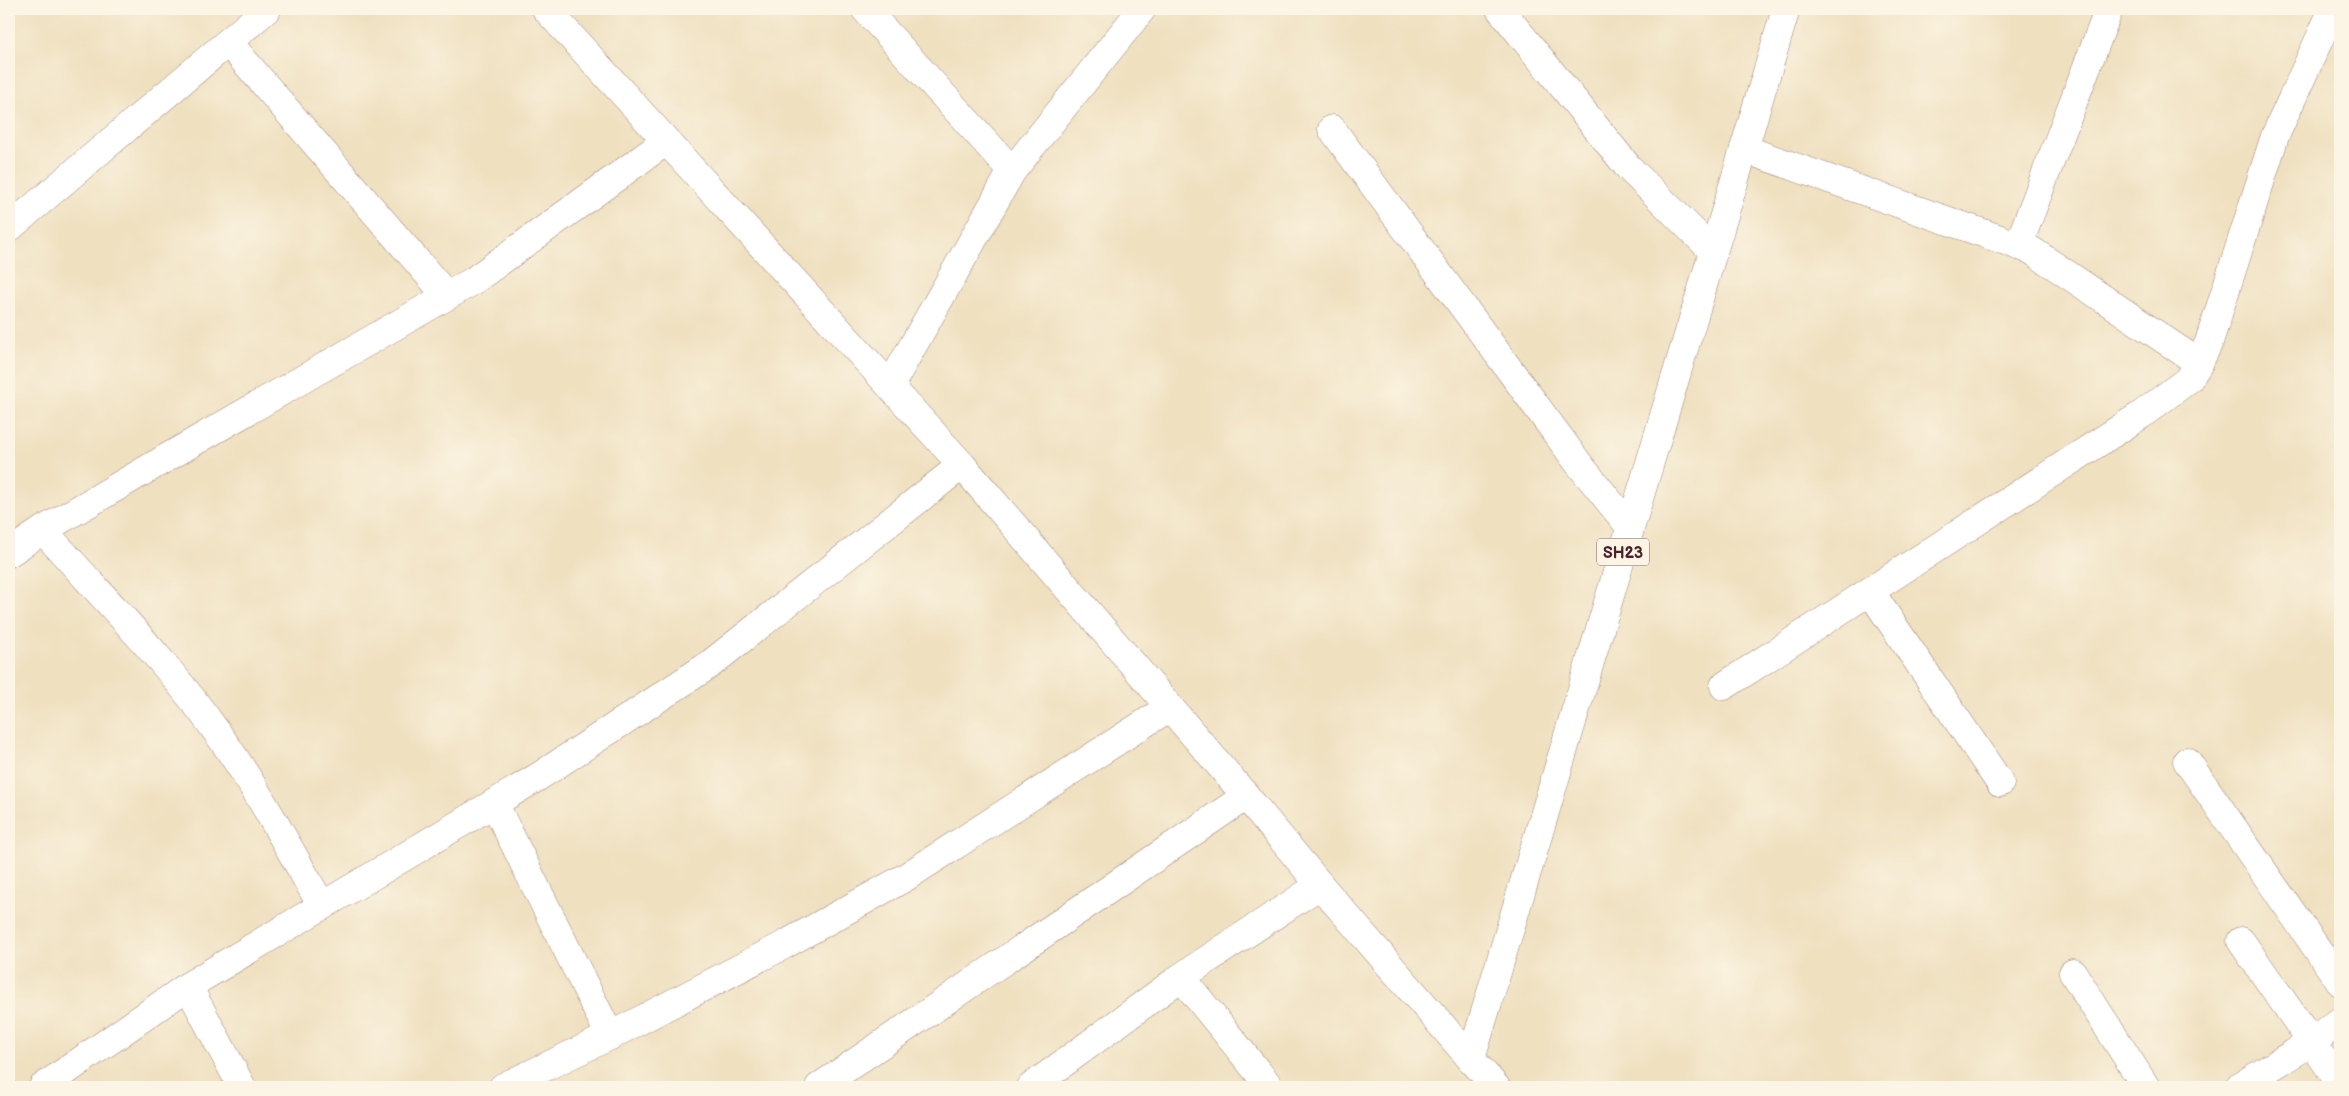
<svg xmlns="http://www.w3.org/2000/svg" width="2349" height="1096" font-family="'Balsamiq Sans',sans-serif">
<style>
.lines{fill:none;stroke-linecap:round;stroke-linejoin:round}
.minor-casing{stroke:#9c8076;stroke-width:29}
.major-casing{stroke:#9c8076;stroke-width:29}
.minor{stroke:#fff;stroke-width:28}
.major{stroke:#fff;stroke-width:28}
.labels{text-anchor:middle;stroke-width:4;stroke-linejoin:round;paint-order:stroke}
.shield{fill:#fcf5e5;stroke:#7f5f63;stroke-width:1}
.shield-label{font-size:16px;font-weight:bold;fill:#4a1f2b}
</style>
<rect width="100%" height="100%" fill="#fcf5e5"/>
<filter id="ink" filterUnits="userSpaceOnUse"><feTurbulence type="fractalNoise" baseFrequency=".02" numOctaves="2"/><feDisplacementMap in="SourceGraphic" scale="10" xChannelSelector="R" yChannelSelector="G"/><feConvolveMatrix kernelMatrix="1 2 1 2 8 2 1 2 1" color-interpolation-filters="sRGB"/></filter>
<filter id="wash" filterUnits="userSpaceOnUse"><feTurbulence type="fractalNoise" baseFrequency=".0096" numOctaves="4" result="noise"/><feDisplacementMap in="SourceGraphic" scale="20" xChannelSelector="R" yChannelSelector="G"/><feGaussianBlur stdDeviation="1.12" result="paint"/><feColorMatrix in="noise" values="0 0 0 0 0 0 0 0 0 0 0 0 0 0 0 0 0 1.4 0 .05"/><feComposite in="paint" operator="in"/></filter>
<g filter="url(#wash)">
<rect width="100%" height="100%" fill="#efe0c0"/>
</g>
<g filter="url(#ink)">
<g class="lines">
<g class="minor-casing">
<g id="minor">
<polyline points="546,9 962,465 1246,796 1320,885 1471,1059"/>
<polyline points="865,9 1012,171"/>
<polyline points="1500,9 1628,167 1713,251"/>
<polyline points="228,42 447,296"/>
<polyline points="1332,129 1579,464 1630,527"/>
<polyline points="1744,149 2031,250 2199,363"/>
<polyline points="9,228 267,9"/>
<polyline points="2018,246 2109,9"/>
<polyline points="890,386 1012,171 1142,9"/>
<path d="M43,530C100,595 167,661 216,731C256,786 288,847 322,906"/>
<polyline points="9,553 43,530 192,443 473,281 665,142"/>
<polyline points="1870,591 2000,783"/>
<polyline points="1724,686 2141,415 2189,379 2199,363 2209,342 2275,136 2333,9"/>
<polyline points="2187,761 2340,982"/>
<polyline points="494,803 610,1036"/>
<polyline points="2241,941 2340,1083"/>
<polyline points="2073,973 2146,1087"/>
<polyline points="1181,977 1270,1087"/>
<polyline points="188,986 242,1087"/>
<polyline points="43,1087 188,986 538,777 709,665 962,465"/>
<polyline points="503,1087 610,1036 784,945 906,877 1170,707"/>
<polyline points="819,1087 1246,796"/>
<polyline points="1031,1087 1181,977 1320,885"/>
<polyline points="2239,1087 2312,1042 2340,1021"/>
</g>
</g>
<g class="major-casing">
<polyline id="major" points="1496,1087 1471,1059 1786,9"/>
</g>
<use href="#minor" class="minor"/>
<use href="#major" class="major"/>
</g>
</g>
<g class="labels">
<rect class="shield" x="1597" y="538.5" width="52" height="27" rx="4"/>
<g class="shield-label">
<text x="1623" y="558">SH23</text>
</g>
</g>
<rect width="2349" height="1096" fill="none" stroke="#fcf5e5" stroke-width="30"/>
</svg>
